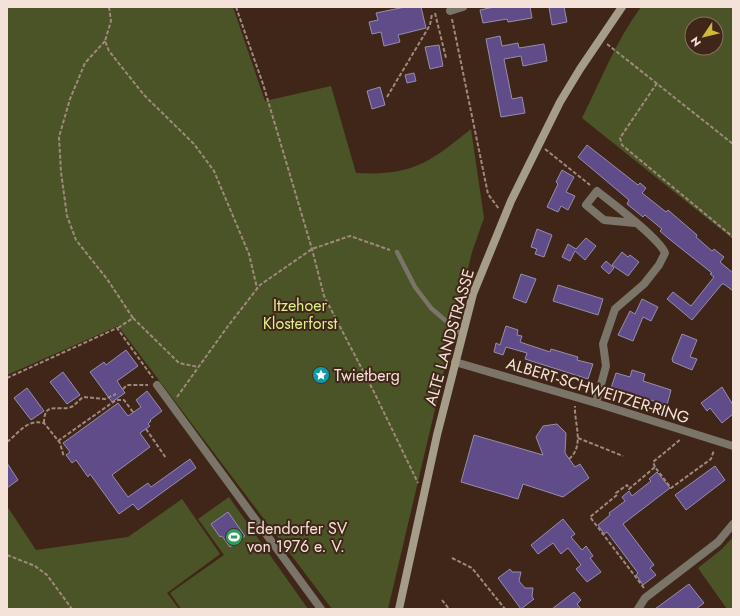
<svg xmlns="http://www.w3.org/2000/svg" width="740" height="616" font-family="Jost,sans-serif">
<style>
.green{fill:#4b5427;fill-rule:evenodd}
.building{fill:#5f4c88;stroke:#968ead}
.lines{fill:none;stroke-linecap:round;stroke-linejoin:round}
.path{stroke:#9f897e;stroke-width:2;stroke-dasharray:4 2;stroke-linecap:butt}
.lane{stroke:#7a7568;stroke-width:4.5}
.street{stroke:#7a7568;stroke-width:8}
.secondary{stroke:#a59d88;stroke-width:8}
.labels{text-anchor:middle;stroke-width:4;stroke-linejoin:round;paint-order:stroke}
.park-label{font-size:16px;fill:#dcf08c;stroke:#402618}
.street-label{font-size:16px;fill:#f4e2d9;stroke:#402618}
.poi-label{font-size:16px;fill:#f4e2d9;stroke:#402618;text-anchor:start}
</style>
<rect width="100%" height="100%" fill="#402618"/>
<g class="green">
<path d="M7,7H233L265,101L331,86L356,173C412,176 429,163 471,129L484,218L472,252L388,609H332L118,326L7,375Z"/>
<path d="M641,7H733V239L582,118C601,80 616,41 641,7ZM692,24H716V48H692Z"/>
<polygon points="229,497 308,609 181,609 170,593 224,555 198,519"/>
<polygon points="182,499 220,554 167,593 179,609 7,609 7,506 36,550 128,537"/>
<polygon points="733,537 733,609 727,609 698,568 722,549"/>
</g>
<g class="building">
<polygon points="405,7 421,7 426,28 398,35 400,42 384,46 381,32 372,34 369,22 378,20 376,13"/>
<polygon points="494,7 530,7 532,18 508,22 507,19 483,23 480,10"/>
<polygon points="549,7 564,7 567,22 552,25"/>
<polygon points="500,36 502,46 518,43 519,48 544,44 547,61 523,66 521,56 504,59 512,99 522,97 525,113 501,117 486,39"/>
<polygon points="439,45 443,66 430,69 425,47"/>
<polygon points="414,73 416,81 407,83 405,75"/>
<polygon points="380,87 385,105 372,109 367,91"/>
<polygon points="587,145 638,185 640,183 646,188 642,193 666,212 668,210 697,235 696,237 712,251 714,249 724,257 720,262 733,273 733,291 724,284 722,284 692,320 667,299 673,292 691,306 714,277 710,274 712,273 668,238 660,231 662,229 645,215 643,217 627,204 629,200 578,157"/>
<polygon points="562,170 574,177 566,192 575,196 568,210 561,206 558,212 547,207 558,184 556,182"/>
<polygon points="537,229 552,235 544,257 535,254 537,249 531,247"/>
<polygon points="586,238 596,246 585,260 575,251 570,261 562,257 568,244 576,249"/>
<polygon points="622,252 628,257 630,255 639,262 628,276 612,265"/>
<polygon points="606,261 614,268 609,274 601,267"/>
<polygon points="521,274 536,279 526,303 513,298"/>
<polygon points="558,285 603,299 598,315 553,301"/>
<polygon points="642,299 658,307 651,321 643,317 633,341 618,335 630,311 635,314"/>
<polygon points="506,326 518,330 517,335 522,336 520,342 550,352 551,349 578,357 577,360 593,364 588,379 525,359 527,353 506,347 503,355 494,352 496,343 500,345"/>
<polygon points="682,334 697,340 690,357 697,359 692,370 673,362 672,359"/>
<polygon points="126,350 138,366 117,381 125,393 112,402 90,372 104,362 106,365"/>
<polygon points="632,370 645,374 643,381 671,390 667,405 611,388 616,373 630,377"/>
<polygon points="63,372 80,395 67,404 50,382"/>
<polygon points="722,387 733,405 733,414 722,423 710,408 707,411 701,403"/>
<polygon points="27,388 44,411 31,420 14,398"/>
<polygon points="147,391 162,411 150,420 151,421 148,424 150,426 140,433 150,447 112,475 128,497 148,483 151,487 190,459 196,468 138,510 133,504 119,514 90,474 88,477 76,460 72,463 66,455 70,452 63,443 118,403 128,416 141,407 136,400"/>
<polygon points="557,424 566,433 565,453 575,467 580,464 589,478 563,497 523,484 518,499 461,482 474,435 543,455 536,437 543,426"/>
<polygon points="7,463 18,480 7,488"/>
<polygon points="715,466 725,480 686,510 675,495"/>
<polygon points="657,472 670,488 623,524 654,565 650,568 656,575 643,585 636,575 638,573 607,532 604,534 598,525 610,515 609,513 625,501 622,497 629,491 632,496 651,481 649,479"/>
<polygon points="228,512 245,536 230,547 222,536 220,537 211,524"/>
<polygon points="563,519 575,534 571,537 582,550 586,546 593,556 590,558 601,572 587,582 576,569 581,565 568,548 561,554 553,543 538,554 531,545"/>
<polygon points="510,569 512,572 521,572 519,581 525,588 533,588 532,597 534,599 521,609 498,578"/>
<polygon points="689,584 704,603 696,609 655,609"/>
<polygon points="574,592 581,600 577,604 581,609 552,609"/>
</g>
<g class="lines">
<g class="path">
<polyline points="109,7 111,21 105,41 109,51 144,95 194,144 214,171 249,254 257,288"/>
<polyline points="236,7 263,84 312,249 324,296 375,394 418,483"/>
<polyline points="435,13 446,58"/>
<polyline points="452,19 488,194 499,209"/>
<polyline points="105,41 85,63 70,99 59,137 61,172 67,216 76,240 107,279 133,318"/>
<polyline points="607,44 733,144"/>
<polyline points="657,83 620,138 622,145 733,237"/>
<polyline points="387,97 430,25 432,14"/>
<polyline points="545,149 590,185"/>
<polyline points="118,328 133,318 179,363 198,367"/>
<polyline points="7,378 117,328 153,378"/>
<polyline points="123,389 127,385 148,385"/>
<polyline points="177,397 228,326 260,285 312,249 350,236 390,250"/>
<path d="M44,423C44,400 59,412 71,407C76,405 79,399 84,397L105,399L116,394"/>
<polyline points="146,429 166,458"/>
<polyline points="578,438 623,456"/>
<polyline points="58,441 116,400 124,400 133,412"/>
<path d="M7,442C19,433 26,419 44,423L60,443L64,457"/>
<path d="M569,459C585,446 574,423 575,406"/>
<polyline points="655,467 653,462 681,439"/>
<polyline points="7,555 35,566 47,575 72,609"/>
<polyline points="452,558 472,568 505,609"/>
<polyline points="644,588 590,517 617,495 616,493 627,485 629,489 655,467 671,488 711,459 714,450"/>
<polyline points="442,600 449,609"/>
</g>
<polyline class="lane" points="397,252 415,287 431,308 461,334"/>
<g class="street">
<polyline points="450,11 463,7"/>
<polyline points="455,362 596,403 733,446"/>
<polyline points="157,385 321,609"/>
<path d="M596,403L606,366L603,344L615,309L644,284L659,265L665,253C659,238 612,203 597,191L586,205L604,220L635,223"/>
<polyline points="638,609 645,598 718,542 733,524"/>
</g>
<polyline class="secondary" points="399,609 437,435 473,294 511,201 560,102 580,69 622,7"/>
</g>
<defs>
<g id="sight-disc" transform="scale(0.9)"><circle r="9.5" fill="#0f9aa8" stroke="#402618"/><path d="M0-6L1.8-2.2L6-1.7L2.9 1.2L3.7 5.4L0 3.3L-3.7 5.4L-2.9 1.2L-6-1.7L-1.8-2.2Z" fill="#fff"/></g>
<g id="stadium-disc" transform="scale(0.9)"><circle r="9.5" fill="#2e9e5b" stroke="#402618"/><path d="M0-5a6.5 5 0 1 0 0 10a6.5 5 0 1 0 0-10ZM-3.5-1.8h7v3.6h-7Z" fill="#fff"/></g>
</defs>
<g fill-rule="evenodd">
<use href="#sight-disc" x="321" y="375"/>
<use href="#stadium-disc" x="234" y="537"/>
</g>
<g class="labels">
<g class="park-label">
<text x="300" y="311">Itzehoer<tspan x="300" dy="18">Klosterforst</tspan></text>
</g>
<g class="street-label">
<text transform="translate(449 337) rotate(-74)" y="6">ALTE LANDSTRASSE</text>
<text transform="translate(598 390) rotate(17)" y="6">ALBERT-SCHWEITZER-RING</text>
</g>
<g class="poi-label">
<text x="334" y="381">Twietberg</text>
<text x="247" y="534">Edendorfer SV<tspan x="247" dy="18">von 1976 e. V.</tspan></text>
</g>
</g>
<rect width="740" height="616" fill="none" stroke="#f4e2d9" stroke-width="16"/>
<g transform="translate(704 36) rotate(235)"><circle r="19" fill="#402618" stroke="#887165"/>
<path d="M0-3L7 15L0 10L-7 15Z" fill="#ceb938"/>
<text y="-6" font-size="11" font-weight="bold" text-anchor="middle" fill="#f4e2d9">N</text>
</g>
</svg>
